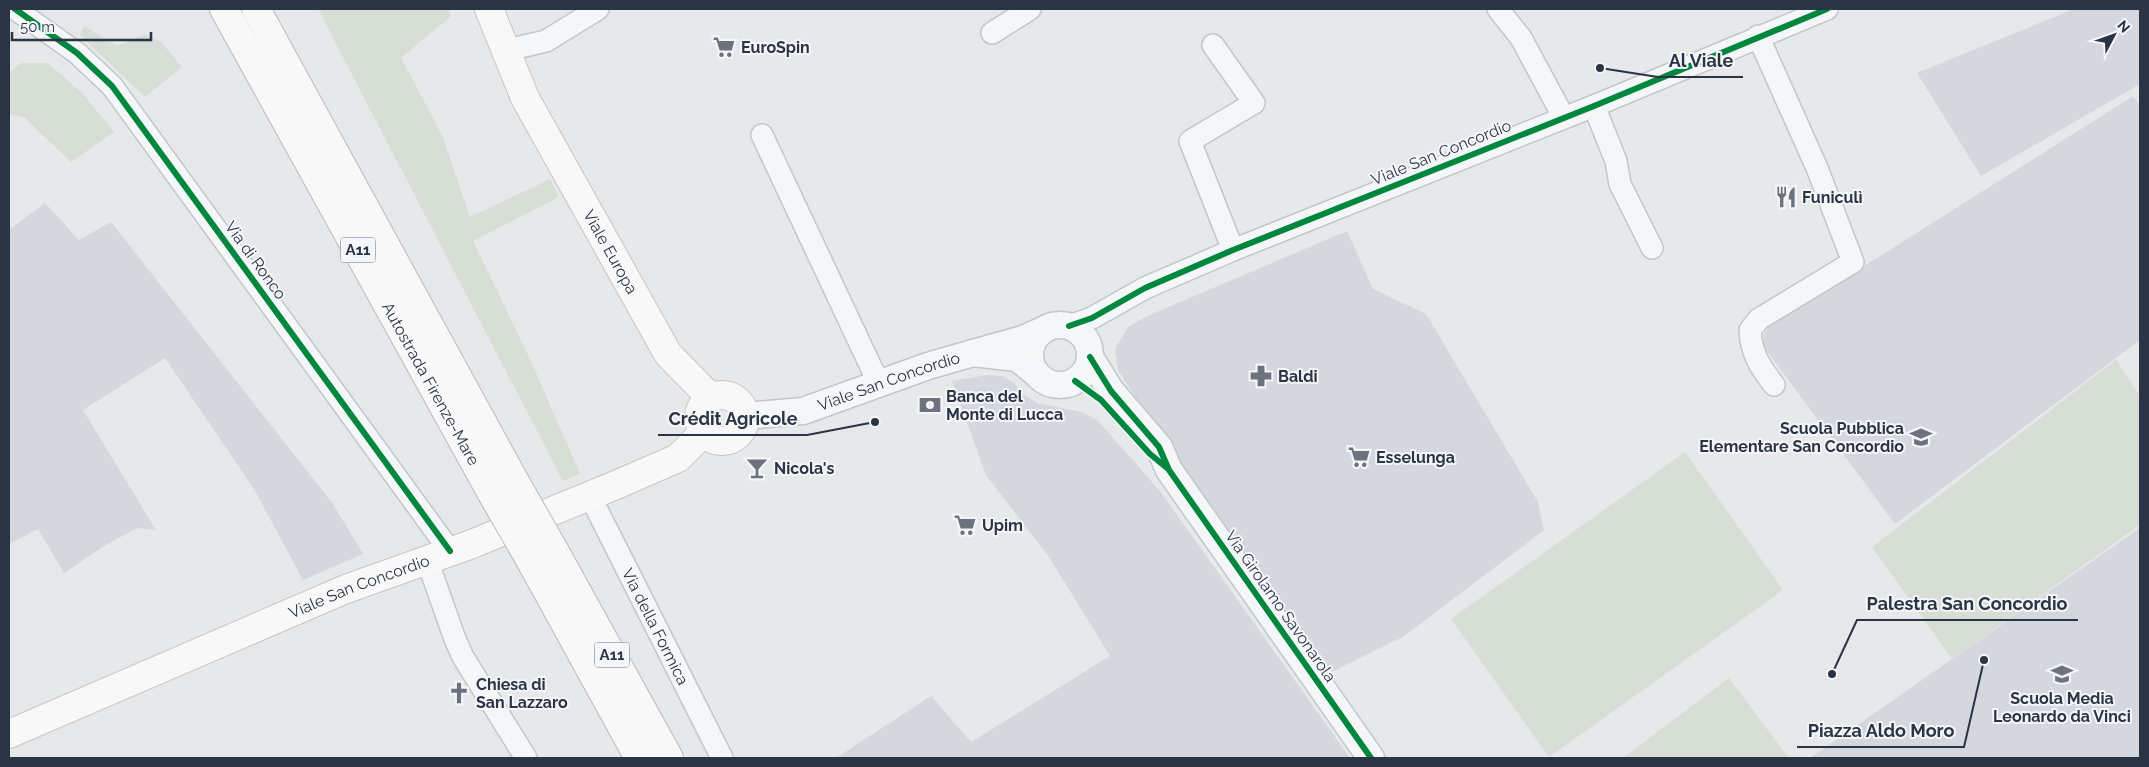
<svg xmlns="http://www.w3.org/2000/svg" width="2149" height="767" font-family="Raleway,sans-serif">
<style>
.built{fill:#d4d7dd}
.green{fill:#d6ded6}
.lines{fill:none;stroke-linecap:round;stroke-linejoin:round}
.minor-casing{stroke:#c4c6c8;stroke-width:24}
.tertiary-casing{stroke:#c4c6c8;stroke-width:29}
.secondary-casing{stroke:#c4c6c8;stroke-width:30}
.motorway-casing{stroke:#b8bbbf;stroke-width:30}
.minor{stroke:#f5f6f7;stroke-width:21}
.tertiary{stroke:#f5f6f7;stroke-width:26}
.secondary{stroke:#f8f8f8;stroke-width:28}
.motorway{stroke:#f8f8f8;stroke-width:28}
.motorway-bridge-casing{stroke:#b8bbbf;stroke-width:30;stroke-linecap:butt}
.motorway-bridge{stroke:#f8f8f8;stroke-width:28}
.cycleway-casing{stroke:#f4f6f9;stroke-width:9}
.cycleway{stroke:#00873e;stroke-width:6}
.labels{text-anchor:middle;stroke-width:4;stroke-linejoin:round;paint-order:stroke}
.shield{fill:#f4f6f9;stroke:#676e7b;stroke-width:1}
.shield-label{font-size:15px;font-weight:bold;fill:#2b3445}
.poi-label{font-size:16px;font-weight:bold;fill:#2b3445;stroke:#f4f6f9;text-anchor:start}
.street-label{font-size:16px;fill:#2b3445;stroke:#f4f6f9}
.leader{fill:none;stroke:#2b3445;stroke-width:2}
.callout-dot{fill:#2b3445;stroke:#f4f6f9;stroke-width:2}
.callout-label{font-size:18px;text-anchor:middle;font-weight:bold;fill:#2b3445;stroke:#f4f6f9;stroke-width:4;stroke-linejoin:round;paint-order:stroke}
</style>
<rect width="100%" height="100%" fill="#e6e8ea"/>
<g class="built">
<polygon points="2074,9 2140,9 2140,84 1981,176 1917,73"/>
<polygon points="2133,96 2140,106 2140,340 1895,524 1764,347 1764,334 1768,327"/>
<polygon points="45,203 79,240 111,222 333,504 363,554 303,580 254,489 165,358 83,410 156,530 137,528 104,546 64,573 38,529 9,544 9,230"/>
<polygon points="1347,231 1373,289 1426,314 1538,502 1544,530 1403,637 1329,673 1151,421 1118,370 1115,349 1128,327 1145,317"/>
<polygon points="987,375 1002,376 1014,383 1023,394 1037,403 1081,412 1097,420 1160,491 1350,758 836,758 931,696 971,742 1110,656 1049,557 986,475 952,381"/>
<polygon points="2140,528 2140,756 2137,758 1810,758"/>
</g>
<g class="green">
<polygon points="318,9 448,9 451,16 401,58 442,135 470,217 550,179 559,197 473,241 530,359 580,474 563,481"/>
<polygon points="84,26 117,46 145,34 161,42 182,67 145,97 80,35"/>
<polygon points="22,63 48,63 83,94 114,132 71,162 25,118 9,114 9,73"/>
<polygon points="2116,360 2140,396 2140,525 1952,659 1872,547"/>
<polygon points="1685,452 1783,590 1549,757 1451,619"/>
<polygon points="1729,678 1787,756 1783,758 1623,758"/>
</g>
<g class="lines">
<g class="minor-casing">
<g id="minor">
<polyline points="15,9 77,53 112,86 450,551"/>
<polyline points="1498,9 1521,38 1564,118"/>
<polyline points="992,33 1030,9"/>
<path d="M1758,36L1817,168L1853,262L1759,319L1750,330C1751,353 1760,367 1774,385"/>
<polyline points="1213,45 1254,103 1190,141 1233,250"/>
<polyline points="507,50 546,41 598,9"/>
<polyline points="1594,106 1616,161 1620,184 1652,248"/>
<polyline points="762,135 879,384"/>
<polyline points="1069,326 1092,318 1145,288 1233,250 1594,106 1827,9"/>
<path id="s1" d="M590,496L722,758"/>
<polyline points="427,560 455,639 463,657 526,758"/>
</g>
</g>
<g class="tertiary-casing">
<g id="tertiary">
<circle cx="1060" cy="355" r="30"/>
<polyline points="1090,357 1111,391 1159,447 1169,470 1371,758"/>
<polyline points="1036,373 1017,358 973,353 1023,339 1043,330"/>
<path id="s2" d="M745,416L803,411L928,366L973,353"/>
</g>
</g>
<g class="secondary-casing">
<g id="secondary">
<path id="s3" d="M489,9L525,98L668,354L711,398"/>
<circle cx="722" cy="418" r="23"/>
<path id="s4" d="M9,734L346,589L472,544L616,485L678,458L704,432"/>
</g>
</g>
<g class="motorway-casing">
<g id="motorway">
<path id="s5" d="M224,9L491,492"/>
<polyline points="256,9 514,480"/>
<polyline points="555,552 669,758"/>
<polyline points="533,565 639,758"/>
</g>
</g>
<use href="#minor" class="minor"/>
<use href="#tertiary" class="tertiary"/>
<use href="#secondary" class="secondary"/>
<use href="#motorway" class="motorway"/>
<g class="motorway-bridge-casing">
<g id="motorway-bridge">
<polyline points="514,480 555,552"/>
<polyline points="491,492 533,565"/>
</g>
</g>
<use href="#motorway-bridge" class="motorway-bridge"/>
<g class="cycleway-casing">
<g id="cycleway">
<polyline points="15,9 77,53 112,86 450,551"/>
<polyline points="1069,326 1092,318 1145,288 1233,250 1594,106 1827,9"/>
<polyline points="1090,357 1111,391 1159,447 1169,470 1371,758"/>
<polyline points="1075,381 1101,400 1150,454 1167,468"/>
</g>
</g>
<use href="#cycleway" class="cycleway"/>
</g>
<defs>
<g id="supermarket-bare" transform="scale(1.725)"><path d="M-6-5.5h2.5l.6 2H6L4.5 2H-2.5L-4.4-4H-6ZM-1.5 3.2a1.3 1.3 0 1 0 .1 0ZM3 3.2a1.3 1.3 0 1 0 .1 0Z" fill="#6c737f" stroke="#f4f6f9" stroke-width="2.5" paint-order="stroke"/></g>
<g id="restaurant-bare" transform="scale(1.725)"><path d="M-5-6h1v4h1v-4h1v4h1v-4h1v5L-1.5 .5V6h-2V.5L-5-1ZM5-6V6H3V1.5H1.5Q1.5-4 5-6Z" fill="#6c737f" stroke="#f4f6f9" stroke-width="2.5" paint-order="stroke"/></g>
<g id="pharmacy-bare" transform="scale(1.725)"><path d="M-2-6h4v4h4v4h-4v4h-4v-4h-4v-4h4Z" fill="#6c737f" stroke="#f4f6f9" stroke-width="2.5" paint-order="stroke"/></g>
<g id="bank-bare" transform="scale(1.725)"><path d="M-6-4H6V4H-6ZM0-2.3a2.3 2.3 0 1 0 0 4.6a2.3 2.3 0 1 0 0-4.6Z" fill="#6c737f" stroke="#f4f6f9" stroke-width="2.5" paint-order="stroke"/></g>
<g id="school-bare" transform="scale(1.725)"><path d="M0-5L7-2L0 1L-7-2ZM-4 1L0 2.5L4 1V4Q0 6-4 4Z" fill="#6c737f" stroke="#f4f6f9" stroke-width="2.5" paint-order="stroke"/></g>
<g id="bar-bare" transform="scale(1.725)"><path d="M-6-5H6L.8 .8V4.5H3.5V6h-7V4.5H-.8V.8Z" fill="#6c737f" stroke="#f4f6f9" stroke-width="2.5" paint-order="stroke"/></g>
<g id="church-bare" transform="scale(1.725)"><path d="M-1.2-6h2.4v3.5h3.3v2.4h-3.3V6h-2.4V-.1h-3.3v-2.4h3.3Z" fill="#6c737f" stroke="#f4f6f9" stroke-width="2.5" paint-order="stroke"/></g>
</defs>
<g fill-rule="evenodd">
<use href="#supermarket-bare" x="724" y="47"/>
<use href="#restaurant-bare" x="1786" y="197"/>
<use href="#pharmacy-bare" x="1261" y="376"/>
<use href="#bank-bare" x="930" y="405"/>
<use href="#school-bare" x="1921" y="437"/>
<use href="#supermarket-bare" x="1359" y="457"/>
<use href="#bar-bare" x="757" y="468"/>
<use href="#supermarket-bare" x="965" y="525"/>
<use href="#school-bare" x="2062" y="674"/>
<use href="#church-bare" x="459" y="693"/>
</g>
<g class="labels">
<g class="shield">
<rect x="340.5" y="237.5" width="35" height="25" rx="4"/>
<rect x="594.5" y="642.5" width="35" height="25" rx="4"/>
</g>
<g class="shield-label">
<text x="358" y="255">A11</text>
<text x="612" y="660">A11</text>
</g>
<g class="poi-label">
<text x="741" y="53">EuroSpin</text>
<text x="1802" y="203">Funiculì</text>
<text x="1278" y="382">Baldi</text>
<text x="946" y="402">Banca del<tspan x="946" dy="18">Monte di Lucca</tspan></text>
<text x="1904" y="434" text-anchor="end">Scuola Pubblica<tspan x="1904" dy="18">Elementare San Concordio</tspan></text>
<text x="1376" y="463">Esselunga</text>
<text x="774" y="474">Nicola's</text>
<text x="982" y="531">Upim</text>
<text x="476" y="690">Chiesa di<tspan x="476" dy="18">San Lazzaro</tspan></text>
<text x="2062" y="704" text-anchor="middle">Scuola Media<tspan x="2062" dy="18">Leonardo da Vinci</tspan></text>
</g>
<g class="street-label">
<text transform="translate(1441 152) rotate(-22)" y="6">Viale San Concordio</text>
<text dy="6" stroke="none"><textPath href="#s3" startOffset="272">Viale Europa</textPath></text>
<text transform="translate(256 260) rotate(54)" y="6">Via di Ronco</text>
<text dy="6" stroke="none"><textPath href="#s2" startOffset="149">Viale San Concordio</textPath></text>
<text dy="6" stroke="none"><textPath href="#s5" startOffset="428">Autostrada Firenze-Mare</textPath></text>
<text dy="6" stroke="none"><textPath href="#s4" startOffset="380">Viale San Concordio</textPath></text>
<text transform="translate(1281 606) rotate(55)" y="6">Via Girolamo Savonarola</text>
<text dy="6" stroke="none"><textPath href="#s1" startOffset="146">Via della Formica</textPath></text>
</g>
</g>
<path class="leader" d="M1600 68L1658 77H1743M875 422L807 435H658M1832 674L1857 620H2078M1984 660L1964 747H1797"/>
<g class="callout-dot">
<circle cx="1600" cy="68" r="5"/>
<circle cx="875" cy="422" r="5"/>
<circle cx="1832" cy="674" r="5"/>
<circle cx="1984" cy="660" r="5"/>
</g>
<g class="callout-label">
<text x="1701" y="67">Al Viale</text>
<text x="733" y="425">Crédit Agricole</text>
<text x="1967" y="610">Palestra San Concordio</text>
<text x="1881" y="737">Piazza Aldo Moro</text>
</g>
<rect width="2149" height="767" fill="none" stroke="#2b3445" stroke-width="20"/>
<g transform="translate(2114 35) rotate(49)" stroke="#f4f6f9" stroke-width="4" paint-order="stroke">
<path d="M0-4L9 19L0 12L-9 19Z" fill="#2b3445"/>
<text y="-8" font-size="14" font-weight="bold" text-anchor="middle" fill="#2b3445">N</text>
</g>
<path d="M12 32v8h139v-8" fill="none" stroke="#2b3445" stroke-width="2.5"/>
<text x="20" y="32" font-size="15" fill="#2b3445" stroke="#f4f6f9" stroke-width="4" paint-order="stroke">50 m</text>
</svg>
